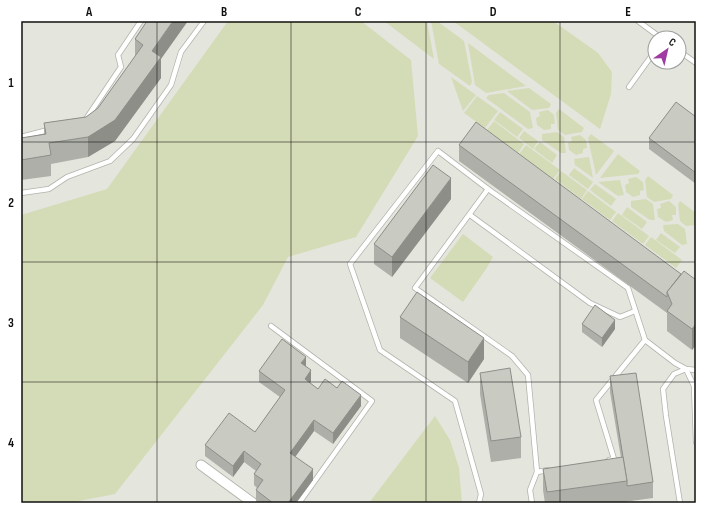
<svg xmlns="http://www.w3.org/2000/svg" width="717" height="524" font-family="'Sofia Sans Condensed',sans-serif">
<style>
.green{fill:#d4dcb7}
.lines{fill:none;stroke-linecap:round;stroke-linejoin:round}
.service-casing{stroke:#b2b4ac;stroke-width:6}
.minor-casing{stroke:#b2b4ac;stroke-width:11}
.service{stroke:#fff;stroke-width:4.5}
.minor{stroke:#fff;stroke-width:9}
.wall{fill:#adafa8}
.shaded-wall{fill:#8d8e88}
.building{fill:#c9cbc3;stroke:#8d8e88}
.grid{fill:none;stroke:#10100e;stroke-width:1;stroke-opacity:0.55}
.neatline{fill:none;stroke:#10100e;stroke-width:1.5}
.grid-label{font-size:13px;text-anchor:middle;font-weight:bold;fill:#10100e}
</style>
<rect width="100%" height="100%" fill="#e4e5dd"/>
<g class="green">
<polygon points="228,21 361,21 411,60 418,136 356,237 288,257 263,305 115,494 69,503 21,503 21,215 107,189"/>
<polygon points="384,21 427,21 434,59"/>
<polygon points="431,21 437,21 464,41 472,82 470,86 439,64"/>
<polygon points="453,21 553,21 598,53 612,72 611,94 600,129"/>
<polygon points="468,43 526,86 486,93 475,85"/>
<polygon points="451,77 476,95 463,111"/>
<polygon points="529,88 551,104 549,108 532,110 507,91"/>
<polygon points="504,93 530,112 533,128 528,129 486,98 489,95"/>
<polygon points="477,96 498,111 485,128 464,113"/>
<polygon points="559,109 584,128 582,132 565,135 558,130 556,113"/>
<polygon points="548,110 554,115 555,124 551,124 551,129 544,130 537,125 536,118 540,116 539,112"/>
<polygon points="500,112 523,129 517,137 494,120"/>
<polygon points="494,121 524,144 518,153 487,130"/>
<polygon points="524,131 538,141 533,149 519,138"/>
<polygon points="557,132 564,137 566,153 561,153 542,140 542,134"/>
<polygon points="591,134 614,151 596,175 588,138"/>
<polygon points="580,135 586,140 587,148 583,149 583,153 576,155 569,150 568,143 572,141 571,137"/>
<polygon points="540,142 557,155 552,163 534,149"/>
<polygon points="526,145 560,170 553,179 519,154"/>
<polygon points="618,154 640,171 638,174 600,178"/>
<polygon points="589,157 593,178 575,165 574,159"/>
<polygon points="574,168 593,182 588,189 569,175"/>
<polygon points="561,171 587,190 581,199 555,179"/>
<polygon points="648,176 673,195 671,199 654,202 647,197 645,180"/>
<polygon points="636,177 643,182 644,190 640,191 640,195 633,197 626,192 625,185 629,183 628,179"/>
<polygon points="620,180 624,195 618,196 598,182"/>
<polygon points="595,184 616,199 611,206 590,190"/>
<polygon points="588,191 616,212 610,220 582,199"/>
<polygon points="646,199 653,204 655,220 650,220 631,207 631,201"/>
<polygon points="669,201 676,207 676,215 672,215 673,220 666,222 658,217 657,209 661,208 660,204"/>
<polygon points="680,201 696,213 696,225 686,226 680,221 678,205"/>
<polygon points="627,207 647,222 642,229 622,215"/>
<polygon points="618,213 649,236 643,244 612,221"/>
<polygon points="678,224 685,229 687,244 682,245 664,231 663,225"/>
<polygon points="661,233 680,247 675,253 656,240"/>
<polygon points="463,234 493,257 486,269 463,302 430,278"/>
<polygon points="651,237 682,260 676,268 645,245"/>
<polygon points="435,416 450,440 459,468 462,503 369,503"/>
</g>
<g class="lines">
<g class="service-casing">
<g id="service">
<polyline points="638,21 661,38"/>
<polyline points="679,51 696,63"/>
<polyline points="629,87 655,51"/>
<polyline points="86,119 121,67 118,55 141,21"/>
<polyline points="21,137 48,130"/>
<polyline points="488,189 415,288 512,356 528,375 537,472 548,470"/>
<polyline points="21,193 49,189 67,177 110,161 133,139 171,85 181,52 204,21"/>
<polyline points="470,215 590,303 620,317 635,311"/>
<polyline points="271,326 372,401 299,503"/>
<polyline points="609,460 614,459 596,400 645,340"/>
<polyline points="479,503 481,494 455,401 380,350 350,264 438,151 488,189 628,288 645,340 675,363 686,369 696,370"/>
<polyline points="532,503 530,490 537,472"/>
<polyline points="680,503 666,416 663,389 674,374 686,369 694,386 696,442"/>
</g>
</g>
<g class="minor-casing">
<polyline id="minor" points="201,465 253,503"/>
</g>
<use href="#service" class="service"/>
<use href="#minor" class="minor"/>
</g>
<g class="wall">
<polygon points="147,21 161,59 161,78 115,141 88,157 51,164 51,176 21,180 21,138 44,134 44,123 86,117 98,108 135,57 135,39"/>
<polygon points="696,117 696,184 649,149 649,138"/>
<polygon points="459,145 681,274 696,280 696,345 692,350 667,331 667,313 459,161"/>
<polygon points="451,199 392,277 374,264 374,244"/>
<polygon points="400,317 484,359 468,383 400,338"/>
<polygon points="582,324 615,329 602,347 582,332"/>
<polygon points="306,366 311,381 310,383 318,389 361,406 333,444 314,431 295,457 313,480 296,503 258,503 256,501 256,490 257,488 254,485 254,474 256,471 244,462 233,477 205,456 205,445 255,432 280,397 259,382 259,371"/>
<polygon points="480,373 521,437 521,458 491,462 480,394"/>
<polygon points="610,376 653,482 653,498 616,503 545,503 543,490 543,469 621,458 610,392"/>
</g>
<g class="shaded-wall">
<polygon points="173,21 188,21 161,59 161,78 115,141 88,157 88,137 152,51"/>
<polygon points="451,178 451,199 392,277 392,257"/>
<polygon points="615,320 615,329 602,347 602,338"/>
<polygon points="696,324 696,345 692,350 692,329"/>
<polygon points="484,338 484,359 468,383 468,362"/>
<polygon points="306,357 306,368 301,363"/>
<polygon points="311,370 311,381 305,391 305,379"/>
<polygon points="361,395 361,406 333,444 333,433"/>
<polygon points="314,420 314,431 290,464 290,453"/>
<polygon points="244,451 244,462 233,477 233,466"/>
<polygon points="313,469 313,480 296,503 288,503"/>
</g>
<g class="building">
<polygon points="147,21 173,21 152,51 161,57 115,120 88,137 49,143 51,155 21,160 21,138 46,134 44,123 86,117 98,108 143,45 135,39"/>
<polygon points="676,102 696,117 696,173 649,138"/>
<polygon points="476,122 681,274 667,292 667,297 459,145"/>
<polygon points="433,165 451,178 392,257 374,244"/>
<polygon points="684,271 696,280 696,324 692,329 667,311 672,304 667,292"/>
<polygon points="417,292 484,338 468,362 400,317"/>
<polygon points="595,305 615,320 602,338 582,324"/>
<polygon points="282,339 306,357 301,363 311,370 305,379 318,389 325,379 337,388 342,381 361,395 333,433 314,420 290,453 313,469 288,503 273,503 256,490 263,480 254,474 261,464 244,451 233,466 205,445 229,413 255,432 285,390 259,371"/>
<polygon points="510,368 521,437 491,441 480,373"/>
<polygon points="636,373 653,482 627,486 627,481 623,457 610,376"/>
<polygon points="623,457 627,481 547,492 543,469"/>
</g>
<path class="grid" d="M157,21V503M291,21V503M426,21V503M560,21V503M21,142H696M21,262H696M21,382H696"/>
<rect width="717" height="524" fill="none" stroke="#ffffff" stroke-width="44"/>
<g transform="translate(667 50) rotate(34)"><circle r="19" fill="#ffffff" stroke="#9f9f9f"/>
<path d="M0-3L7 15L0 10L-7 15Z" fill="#a03ca1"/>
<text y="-6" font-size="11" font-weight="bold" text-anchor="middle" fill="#10100e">С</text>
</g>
<rect x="22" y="22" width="673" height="480" class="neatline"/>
<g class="grid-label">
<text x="89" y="16">A</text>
<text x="224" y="16">B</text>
<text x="358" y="16">C</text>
<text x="493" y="16">D</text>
<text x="628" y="16">E</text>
<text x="11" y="87">1</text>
<text x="11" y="207">2</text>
<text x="11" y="327">3</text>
<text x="11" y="447">4</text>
</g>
</svg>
